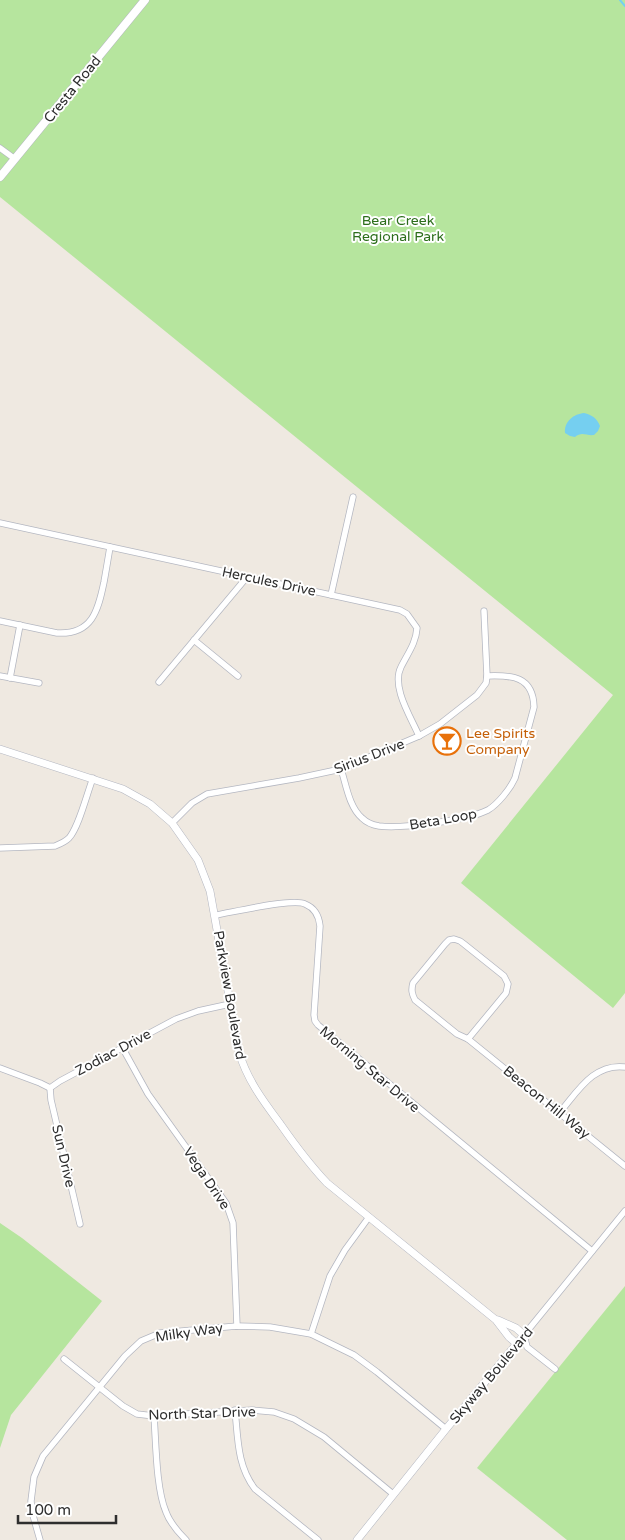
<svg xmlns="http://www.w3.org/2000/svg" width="625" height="1540" font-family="'Varela Round',sans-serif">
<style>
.green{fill:#b6e59e}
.water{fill:#75cff0}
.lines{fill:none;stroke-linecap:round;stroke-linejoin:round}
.stream{stroke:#75cff0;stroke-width:2}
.minor-casing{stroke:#b4b7c1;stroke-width:7}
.tertiary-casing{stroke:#b4b7c1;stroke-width:8}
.secondary-casing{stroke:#b4b7c1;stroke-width:9}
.minor{stroke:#fff;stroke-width:5.5}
.tertiary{stroke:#fff;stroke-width:7}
.secondary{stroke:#fff;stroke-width:8}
.labels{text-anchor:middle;stroke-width:4;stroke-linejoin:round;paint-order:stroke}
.street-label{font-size:14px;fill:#2e2e2e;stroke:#fff}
.park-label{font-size:14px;fill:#2c6e1b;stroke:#fff}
.food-label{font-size:14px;fill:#c56008;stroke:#fff;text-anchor:start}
</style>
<rect width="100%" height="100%" fill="#efe9e1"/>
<g class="green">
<polygon points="0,0 625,0 625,993 613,1008 461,883 613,695 0,197"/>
<polygon points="0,1223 22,1238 102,1301 11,1415 0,1448"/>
<polygon points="625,1286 625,1540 567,1540 477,1468"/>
</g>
<path class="water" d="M584,413C592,415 597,418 600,426L598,431L594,435C586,436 582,431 575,437L570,436L565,433C564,421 574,414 584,413Z"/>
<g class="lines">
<polyline class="stream" points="620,0 625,6"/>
<g class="minor-casing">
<g id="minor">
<polyline points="0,148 15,159"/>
<path d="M0,523L400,610L407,614L417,628C416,643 408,653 401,667C391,687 411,717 419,736"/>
<polyline points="331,595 353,497"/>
<path d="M0,621L57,633C92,635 98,611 104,582C106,571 108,559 110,547"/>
<polyline points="194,640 238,676"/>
<polyline points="0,676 39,683"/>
<polyline points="10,678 20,625"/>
<polyline points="159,682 247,577"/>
<path d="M341,769C346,784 349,807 362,818C366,822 373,825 379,826C402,829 468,820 488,810C498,804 510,789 515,778L534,707C533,676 512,675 487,676"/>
<polyline points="172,823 192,803 207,794 299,778 341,769 419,736 440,724 477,695 486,683 487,676 484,611"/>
<path d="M0,848L55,846C60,844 65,842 69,838C79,827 87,793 93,778"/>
<path d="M216,915C234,912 292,898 305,904C315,908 319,916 320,926L314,1015L315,1021L318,1025L592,1251"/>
<path d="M454,939L460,941L464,944L504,976L508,984L506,993L468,1039L457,1034L415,1000C412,994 411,990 413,983L445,944L449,940Z"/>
<polyline points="468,1039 625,1166"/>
<polyline points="122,1047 148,1094 226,1203 233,1223 237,1326"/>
<polyline points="0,1068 40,1083 50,1088 60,1081 176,1019 198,1011 230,1004"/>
<polyline points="50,1088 51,1100 80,1224"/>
<path d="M560,1112C578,1091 594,1063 625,1067"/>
<polyline points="311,1334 330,1276 345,1250 369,1217"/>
<polyline points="64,1359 123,1406 137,1414 154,1416 252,1410 274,1412 294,1419 324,1437 393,1494"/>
<polyline points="555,1369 527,1347 524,1335 625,1211"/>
<path d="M235,1410C238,1438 237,1466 255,1489L318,1540"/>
<path d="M154,1416C156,1442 156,1489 166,1512C170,1523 178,1532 186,1540"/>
<polyline points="40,1540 32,1512 31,1501 34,1477 43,1456 125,1356 141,1341 160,1333 237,1326 270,1327 311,1334 354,1355 377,1372 446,1429"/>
</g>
</g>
<g class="tertiary-casing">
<g id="tertiary">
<path d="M0,749L123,789L150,804L172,823L198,860L210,891L239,1052C247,1080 264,1102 281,1125C295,1145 310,1165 327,1183L496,1320L509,1337L517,1344"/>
<polyline points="357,1540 446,1429 524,1335 516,1328 498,1320"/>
</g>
</g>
<g class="secondary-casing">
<polyline id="secondary" points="0,177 145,0"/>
</g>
<use href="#minor" class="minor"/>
<use href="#tertiary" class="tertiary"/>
<use href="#secondary" class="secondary"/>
</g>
<defs>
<g id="bar-ring" transform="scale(1.4375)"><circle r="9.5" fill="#fff" stroke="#e8710a" stroke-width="1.5"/><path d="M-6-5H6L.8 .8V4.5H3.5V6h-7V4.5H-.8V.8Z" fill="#e8710a"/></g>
</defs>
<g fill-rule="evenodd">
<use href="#bar-ring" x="447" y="741"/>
</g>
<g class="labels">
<g class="street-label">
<text transform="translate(72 89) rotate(-51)" y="5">Cresta Road</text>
<text transform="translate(269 581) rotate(12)" y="5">Hercules Drive</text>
<text transform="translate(369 756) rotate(-21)" y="5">Sirius Drive</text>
<text transform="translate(443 819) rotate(-10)" y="5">Beta Loop</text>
<text transform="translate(230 995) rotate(80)" y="5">Parkview Boulevard</text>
<text transform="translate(113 1052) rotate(-28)" y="5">Zodiac Drive</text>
<text transform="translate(370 1069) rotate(40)" y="5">Morning Star Drive</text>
<text transform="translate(547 1102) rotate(39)" y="5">Beacon Hill Way</text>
<text transform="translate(64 1156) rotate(77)" y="5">Sun Drive</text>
<text transform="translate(207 1178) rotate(56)" y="5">Vega Drive</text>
<text transform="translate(189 1332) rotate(-8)" y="5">Milky Way</text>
<text transform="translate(491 1375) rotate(-50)" y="5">Skyway Boulevard</text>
<text transform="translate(202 1413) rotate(-2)" y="5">North Star Drive</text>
</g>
<g class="park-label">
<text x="398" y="225">Bear Creek<tspan x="398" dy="16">Regional Park</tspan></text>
</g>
<g class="food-label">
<text x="466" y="738">Lee Spirits<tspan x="466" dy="16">Company</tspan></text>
</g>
</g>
<path d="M18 1515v8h98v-8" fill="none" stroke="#2e2e2e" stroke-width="2.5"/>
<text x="25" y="1515" font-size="15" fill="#2e2e2e" stroke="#ffffff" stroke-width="4" paint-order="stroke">100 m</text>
</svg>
